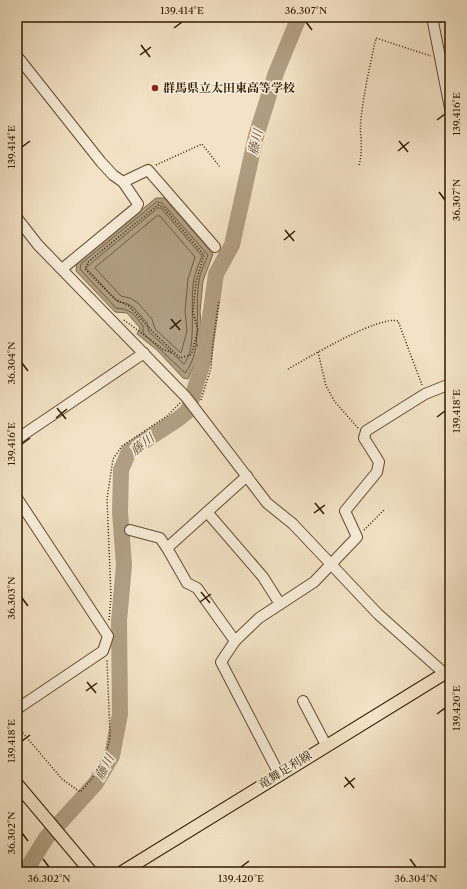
<svg xmlns="http://www.w3.org/2000/svg" width="467" height="889" font-family="'Libre Caslon Text','Noto Serif JP',serif">
<style>
.water{fill:#b19e82;stroke:#7d6a4e}
.lines{fill:none;stroke-linecap:round;stroke-linejoin:round}
.shore{stroke:#705c41;stroke-width:1}
.stream{stroke:#7d6a4e;stroke-width:2.5}
.river{stroke:#b19e82;stroke-width:16}
.minor-casing{stroke:#614d31;stroke-width:12}
.major-casing{stroke:#301b00;stroke-width:14}
.path{stroke:#301b00;stroke-width:1.5;stroke-dasharray:1 2;stroke-linecap:butt}
.minor{stroke:#f7ecd9;stroke-width:10}
.major{stroke:#f3e2c5;stroke-width:12}
.ticks{fill:none;stroke:#301b00;stroke-width:1.5}
.poi-dot{fill:#8f2418;stroke:#f7ecd9;stroke-width:1.5}
.labels{text-anchor:middle;stroke-width:3.5;stroke-linejoin:round;paint-order:stroke}
.poi-label{font-size:12px;font-weight:bold;fill:#301b00;stroke:#f7ecd9;text-anchor:start}
.street-label{font-size:12px;fill:#301b00;stroke:#f7ecd9}
.water-label{font-size:13px;font-style:italic;fill:#644f34;stroke:#f7ecd9}
.neatline{fill:none;stroke:#301b00;stroke-width:1.5}
.ticks-label{font-size:10px;text-anchor:middle;fill:#301b00}
</style>
<rect width="100%" height="100%" fill="#f3e2c5"/>
<filter id="stains"><feTurbulence type="fractalNoise" baseFrequency=".005" numOctaves="4"/><feColorMatrix values="0 0 0 0 .2 0 0 0 0 .09 0 0 0 0 .02 0 0 0 .5 -.17"/></filter>
<radialGradient id="worn" r=".72"><stop offset=".6" stop-color="#630" stop-opacity="0"/><stop offset="1" stop-color="#630" stop-opacity=".3"/></radialGradient>
<polygon class="water" points="156,198 164,198 213,254 203,281 200,312 202,331 197,358 188,379 183,378 157,350 137,334 140,328 127,313 115,312 76,271 77,262"/>
<g class="lines">
<g class="shore">
<path d="M157,202L162,203L208,255C205,263 200,272 199,281C194,308 204,351 185,373L143,333V326C134,314 131,309 116,308L80,269L81,264Z"/>
<path d="M158,208H161L202,256C199,263 196,271 194,279C189,301 198,348 184,364L149,332L147,323L133,307L126,303L118,302L86,268Z"/>
<polygon points="157,216 160,216 195,257 188,279 185,311 187,331 181,353 155,329 152,319 138,303 130,298 121,296 95,268"/>
</g>
<g class="stream">
<polyline points="197,345 206,349"/>
<polyline points="193,383 197,387"/>
</g>
<polyline class="river" points="25,872 46,838 96,783 112,756 120,714 119,621 124,565 120,512 121,470 129,451 178,419 188,411 204,359 216,274 232,245 256,136 276,73 299,17"/>
<g class="minor-casing">
<g id="minor">
<polyline points="432,17 450,108"/>
<polyline points="17,56 101,162 113,175 123,182 138,204 136,208 62,269"/>
<polyline points="123,182 148,170 215,247"/>
<polyline points="17,218 38,245 186,397 267,503 293,524 378,614 444,673"/>
<polyline points="17,439 144,353"/>
<polyline points="247,476 167,548 187,583 197,588 235,641 259,618 314,582 357,537 345,511 377,472 379,462 364,438 366,431 425,394 450,384"/>
<polyline points="17,498 108,636 103,651 17,709"/>
<polyline points="207,512 263,577 280,604"/>
<polyline points="130,530 160,538 167,548"/>
<polyline points="235,641 221,662 279,774"/>
<polyline points="303,701 326,745"/>
</g>
</g>
<g class="major-casing">
<g id="major">
<polyline points="17,784 91,872"/>
<polyline points="122,872 450,670"/>
</g>
</g>
<g class="path">
<polyline points="156,165 202,144 220,167"/>
<path d="M359,165C364,148 359,136 361,119C364,92 370,65 376,38L431,56"/>
<polygon points="158,205 163,207 204,255 196,282 193,312 198,330 192,352 190,355 180,358 152,331 129,306 115,299 85,269 88,262"/>
<polyline points="124,320 164,350 173,353"/>
<polyline points="318,352 326,386 335,402 358,428"/>
<path d="M288,369C308,358 379,315 398,321L422,385"/>
<polyline points="201,400 211,368 213,343 219,300"/>
<polyline points="364,530 384,510"/>
<polyline points="109,620 111,597 107,499 113,459 122,446 167,416 180,403"/>
<path d="M17,726L62,779L80,792C96,775 107,759 110,736L107,660"/>
</g>
<use href="#minor" class="minor"/>
<use href="#major" class="major"/>
</g>
<path class="ticks" d="M306,22L312,30M174,28L182,22M141,45L150,57M140,55L151,47M437,120L445,114M399,141L408,152M22,147L30,141M398,151L409,142M439,192L445,200M285,230L294,241M284,240L295,231M171,319L180,330M170,329L181,320M22,363L28,371M57,408L66,419M437,417L445,411M56,418L67,409M22,444L30,438M315,503L324,514M314,513L325,505M201,592L210,603M22,598L28,606M200,602L211,594M87,682L96,693M86,691L97,683M437,714L445,708M22,741L30,735M345,777L354,788M344,787L355,778M22,833L28,841M43,859L49,867M410,859L416,867M241,867L249,861"/>
<circle class="poi-dot" cx="155" cy="88" r="4"/>
<g class="labels">
<g class="poi-label">
<text x="163" y="92">群馬県立太田東高等学校</text>
</g>
<g class="street-label">
<text transform="translate(285 770) rotate(-32)" y="4">竜舞足利線</text>
</g>
<g class="water-label">
<text transform="translate(255 142) rotate(-76)" y="5">藤川</text>
<text transform="translate(142 444) rotate(-38)" y="5">藤川</text>
<text transform="translate(104 767) rotate(-62)" y="5">藤川</text>
</g>
</g>
<rect width="467" height="889" fill="none" stroke="#f3e2c5" stroke-width="44"/>
<rect x="22" y="22" width="423" height="845" class="neatline"/>
<g class="ticks-label">
<text x="182" y="14">139.414°E</text>
<text x="306" y="14">36.307°N</text>
<text transform="translate(456 114) rotate(-90)" y="4">139.416°E</text>
<text transform="translate(11 147) rotate(-90)" y="4">139.414°E</text>
<text transform="translate(456 200) rotate(-90)" y="4">36.307°N</text>
<text transform="translate(11 363) rotate(-90)" y="4">36.304°N</text>
<text transform="translate(456 411) rotate(-90)" y="4">139.418°E</text>
<text transform="translate(11 444) rotate(-90)" y="4">139.416°E</text>
<text transform="translate(11 598) rotate(-90)" y="4">36.303°N</text>
<text transform="translate(456 708) rotate(-90)" y="4">139.420°E</text>
<text transform="translate(11 741) rotate(-90)" y="4">139.418°E</text>
<text transform="translate(11 833) rotate(-90)" y="4">36.302°N</text>
<text x="49" y="882">36.302°N</text>
<text x="241" y="882">139.420°E</text>
<text x="416" y="882">36.304°N</text>
</g>
<rect width="100%" height="100%" filter="url(#stains)"/>
<rect width="100%" height="100%" fill="url(#worn)"/>
</svg>
